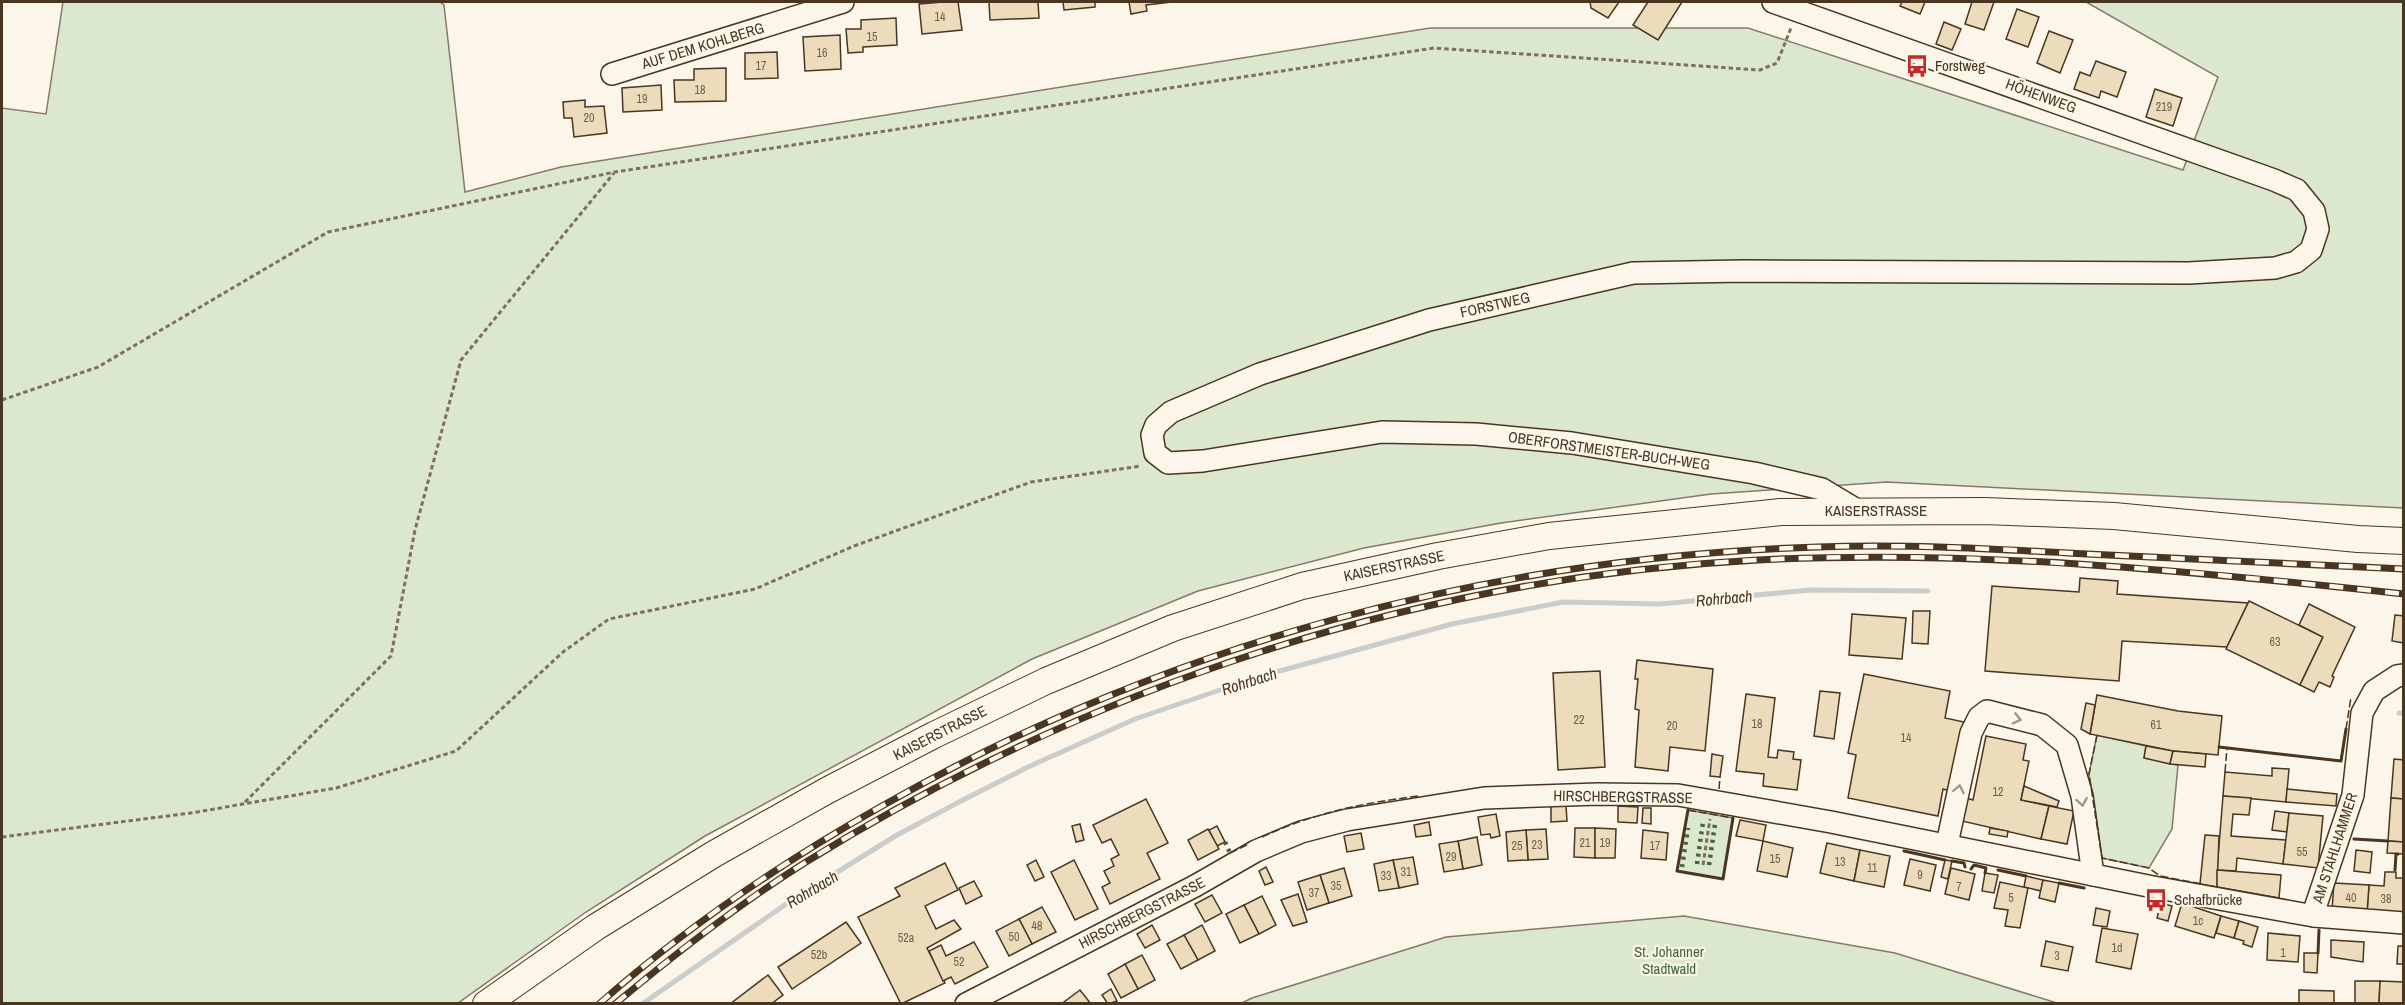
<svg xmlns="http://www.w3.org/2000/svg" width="2405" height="1005" font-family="'Archivo Narrow',sans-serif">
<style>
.green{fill:#dce7d0;stroke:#887966;stroke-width:1.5}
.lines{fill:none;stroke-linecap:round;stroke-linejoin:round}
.stream{stroke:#c9cecd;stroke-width:5}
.building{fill:#ecdcbc;stroke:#4a3520;stroke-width:1.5}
.minor-casing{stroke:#4a3520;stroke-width:24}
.major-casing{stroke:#4a3520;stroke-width:28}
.path{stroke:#7f6f5c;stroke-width:3;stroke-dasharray:4.5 3;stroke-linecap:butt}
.minor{stroke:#fbf6e9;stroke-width:21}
.major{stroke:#fbf6e9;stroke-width:26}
.rail-casing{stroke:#4a3520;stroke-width:7}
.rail{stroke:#fbf6e9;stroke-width:4.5;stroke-dasharray:14;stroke-linecap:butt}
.hedge{stroke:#436837;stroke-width:4.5;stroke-dasharray:3 4.5;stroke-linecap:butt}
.fence{stroke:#4a3520;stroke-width:1.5;stroke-dasharray:8 3;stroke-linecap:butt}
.wall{stroke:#4a3520;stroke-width:3}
.oneway{stroke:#a29684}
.labels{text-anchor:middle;stroke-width:4.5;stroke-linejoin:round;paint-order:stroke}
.number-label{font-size:12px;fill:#725f47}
.street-label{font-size:15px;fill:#4a3520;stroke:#fbf6e9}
.poi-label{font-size:15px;fill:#4a3520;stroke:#fbf6e9;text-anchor:start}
.park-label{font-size:15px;fill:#436837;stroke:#fbf6e9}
.water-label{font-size:16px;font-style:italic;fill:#4a3520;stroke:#fbf6e9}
</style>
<rect width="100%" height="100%" fill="#fbf6e9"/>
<g class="green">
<polygon points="63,2 440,2 444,5 465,192 561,167 1430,28 1748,28 2183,170 2218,77 2086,2 2403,2 2403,508 1887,482 1711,494 1501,523 1364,548 1198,591 1032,659 705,836 586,912 458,1003 2,1003 2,108 46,114"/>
<polygon points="2097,735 2146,746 2144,758 2178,765 2172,829 2149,868 2102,858 2089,774"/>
<polygon points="1688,810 1733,818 1723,879 1677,871"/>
<polygon points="1684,916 1895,953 2057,1003 1242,1003 1252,998 1446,937"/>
</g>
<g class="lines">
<g class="stream">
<polyline points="2399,713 2404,713"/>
<polyline points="642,1004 792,900 897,835 961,801 1028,767 1135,719 1261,676 1452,624 1563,602 1660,604 1811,590 1928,591"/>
</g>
</g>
<g class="building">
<polygon points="943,2 958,2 962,30 922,34 919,4"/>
<polygon points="989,2 1038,2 1039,18 990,20"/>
<polygon points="1063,2 1095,2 1095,7 1064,10"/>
<polygon points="1129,2 1172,2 1146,5 1147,11 1131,14"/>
<polygon points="1590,2 1619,2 1608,18 1591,8"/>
<polygon points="1648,2 1682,2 1658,40 1633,25"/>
<polygon points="1902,2 1925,2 1920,14 1900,6"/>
<polygon points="1972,2 1994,2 1984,30 1965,24"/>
<polygon points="2017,9 2039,17 2028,47 2006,39"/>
<polygon points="896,18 897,45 863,47 863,52 848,53 846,29 861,29 861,20"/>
<polygon points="1944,22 1961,29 1952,50 1936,44"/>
<polygon points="2049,31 2073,40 2060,73 2037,63"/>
<polygon points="840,35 841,69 805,71 803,37"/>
<polygon points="777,52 778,78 745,79 745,53"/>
<polygon points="2096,61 2126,72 2117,97 2101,91 2099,98 2074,89 2080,72 2090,76"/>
<polygon points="726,68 726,101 675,102 674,80 694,80 694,69"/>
<polygon points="661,85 662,110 623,112 622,88"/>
<polygon points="2155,89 2182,98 2173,126 2146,117"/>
<polygon points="585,100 585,107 604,106 607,133 574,137 572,118 564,118 563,102"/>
<polygon points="2080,578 2118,581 2117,594 2248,603 2227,647 2122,641 2119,681 1985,671 1992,586 2079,592"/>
<polygon points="2249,601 2323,637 2300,685 2226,649"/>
<polygon points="2309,604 2355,627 2332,676 2334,677 2330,687 2319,682 2314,692 2300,685 2323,637 2299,625"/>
<polygon points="1913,611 1930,611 1928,644 1912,643"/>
<polygon points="1852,614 1906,618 1902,659 1849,655"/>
<polygon points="2395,615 2404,616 2404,643 2392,641"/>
<polygon points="1637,660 1713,669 1705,751 1670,747 1668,771 1635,767 1639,710 1635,709 1638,679 1635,679"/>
<polygon points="1600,671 1605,767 1558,770 1553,673"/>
<polygon points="1864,674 1950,691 1945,718 1964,722 1951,791 1943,789 1938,816 1848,798 1856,755 1848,753"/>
<polygon points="1820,691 1840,693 1834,739 1814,736"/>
<polygon points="1746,694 1775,698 1768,757 1777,758 1778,750 1794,752 1793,759 1801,760 1797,790 1763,786 1764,774 1736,771"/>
<polygon points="2097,695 2178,711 2222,716 2218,755 2173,751 2090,734"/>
<polygon points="2086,703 2095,705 2090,734 2081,729"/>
<polygon points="1986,736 2026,744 2023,760 2029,761 2021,800 2049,806 2041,839 1962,821 1966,798 1973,800"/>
<polygon points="2146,746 2173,751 2170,764 2144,758"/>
<polygon points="2173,751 2206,754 2205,767 2170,764"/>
<polygon points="1712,754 1723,756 1720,777 1710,776"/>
<polygon points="2394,759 2404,760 2404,799 2391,798"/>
<polygon points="2272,768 2289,769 2286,802 2223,796 2225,772 2272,776"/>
<polygon points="2024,786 2059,801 2057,807 2021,800"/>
<polygon points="2287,789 2337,794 2336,806 2286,802"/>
<polygon points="2223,796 2251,798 2249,815 2233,814 2231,836 2286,840 2283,864 2237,858 2236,871 2217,870"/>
<polygon points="2391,798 2404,799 2404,842 2388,841"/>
<polygon points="1146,799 1168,843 1147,853 1160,879 1110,904 1102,887 1110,883 1104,871 1114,866 1111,859 1119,855 1111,839 1102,843 1093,825"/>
<polygon points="1551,806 1566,806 1567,821 1551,822"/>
<polygon points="1618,806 1638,807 1637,823 1618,822"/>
<polygon points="2049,806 2074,811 2067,844 2041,839"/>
<polygon points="1643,808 1651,808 1651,824 1642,823"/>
<polygon points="2275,811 2289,813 2287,832 2272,830"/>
<polygon points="2289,813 2323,816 2318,868 2283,864"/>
<polygon points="1496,814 1500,836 1491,838 1490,834 1481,835 1478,817"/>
<polygon points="1740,820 1766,825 1763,841 1736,836"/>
<polygon points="1429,822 1431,835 1416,837 1414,825"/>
<polygon points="1080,824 1084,840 1076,842 1072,826"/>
<polygon points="1217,826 1225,842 1217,846 1209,830"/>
<polygon points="1575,828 1595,828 1595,858 1574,857"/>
<polygon points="1595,828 1616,829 1615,858 1595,858"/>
<polygon points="1990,828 2008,831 2007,837 1989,834"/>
<polygon points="1208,829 1219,849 1198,860 1188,840"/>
<polygon points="1546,829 1548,859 1528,860 1526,830"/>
<polygon points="1526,830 1528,860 1508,861 1506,832"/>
<polygon points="1643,830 1668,833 1666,860 1641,858"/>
<polygon points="1361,833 1364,849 1347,852 1344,836"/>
<polygon points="2205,835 2219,836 2217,887 2200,884"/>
<polygon points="1477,837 1482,865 1463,869 1458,841"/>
<polygon points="1458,841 1463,869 1444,872 1439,844"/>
<polygon points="1763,841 1793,848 1787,877 1757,871"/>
<polygon points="2388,841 2404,842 2404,854 2387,853"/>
<polygon points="1827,843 1860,850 1854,881 1820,873"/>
<polygon points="1860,850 1890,856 1884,887 1854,881"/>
<polygon points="2356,850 2372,852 2370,873 2354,871"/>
<polygon points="1413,857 1418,884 1399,888 1393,860"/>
<polygon points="1910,859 1936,865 1930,891 1904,885"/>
<polygon points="1036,860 1044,877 1035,881 1027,865"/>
<polygon points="1074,860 1098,909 1075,920 1051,872"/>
<polygon points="1393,860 1399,888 1379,891 1374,864"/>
<polygon points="1945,860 1952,861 1948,879 1941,877"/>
<polygon points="945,863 958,890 925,906 936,929 954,920 961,929 927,948 945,983 901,1004 858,917 900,896 895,888"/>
<polygon points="1266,867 1273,882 1265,885 1259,871"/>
<polygon points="1344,868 1352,896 1329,903 1320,875"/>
<polygon points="1951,868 1975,874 1969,900 1945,894"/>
<polygon points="2217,870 2281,875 2279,898 2217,887"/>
<polygon points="2385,872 2396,872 2396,878 2404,878 2404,915 2367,913 2369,885 2384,886"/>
<polygon points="1985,873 1998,875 1994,893 1982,891"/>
<polygon points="1320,875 1329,903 1307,910 1298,882"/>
<polygon points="2026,876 2043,880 2041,891 2024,887"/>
<polygon points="2043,880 2059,883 2055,902 2039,898"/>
<polygon points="974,881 982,896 966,904 959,888"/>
<polygon points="2000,882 2028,888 2020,928 2005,926 2008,910 1994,908"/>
<polygon points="2334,883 2369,885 2367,913 2332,910"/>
<polygon points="1298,894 1307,922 1293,926 1281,900"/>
<polygon points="1212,895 1222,913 1205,922 1195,904"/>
<polygon points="1262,896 1276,925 1259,934 1244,905"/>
<polygon points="2161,903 2172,906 2168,921 2157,918"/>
<polygon points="2182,903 2221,916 2214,938 2175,926"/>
<polygon points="1244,905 1259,934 1240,943 1226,914"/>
<polygon points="1042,907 1056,932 1032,944 1019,919"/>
<polygon points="2096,908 2110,911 2107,927 2093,925"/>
<polygon points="2221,916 2239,921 2234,938 2216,933"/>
<polygon points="1019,919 1032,944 1009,956 996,931"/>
<polygon points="2239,921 2258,927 2252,947 2243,944 2244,941 2234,938"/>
<polygon points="846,922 861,943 792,989 778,967"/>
<polygon points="1152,925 1160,940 1145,948 1137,934"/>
<polygon points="1202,925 1215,951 1198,960 1184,935"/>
<polygon points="2102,928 2138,934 2131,969 2096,962"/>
<polygon points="2268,933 2300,936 2298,962 2267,960"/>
<polygon points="1184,935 1198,960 1181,969 1167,944"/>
<polygon points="2331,940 2364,942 2363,962 2331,957"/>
<polygon points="2046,941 2073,947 2068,971 2041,966"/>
<polygon points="974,942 988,967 955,984 951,977 943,981 929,951 941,945 946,956"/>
<polygon points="2398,946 2404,946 2404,964 2397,964"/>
<polygon points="2304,953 2318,953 2317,973 2304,972"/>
<polygon points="1142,955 1155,980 1138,989 1125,964"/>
<polygon points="1125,964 1138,989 1121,998 1108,974"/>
<polygon points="768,975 783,995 771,1004 730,1004"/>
<polygon points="2355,981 2380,981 2379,1004 2355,1004"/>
<polygon points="2380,981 2404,982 2404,1004 2379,1004"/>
<polygon points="1111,989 1117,1001 1108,1004 1102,995"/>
<polygon points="1080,990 1091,1004 1065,1004 1064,1002"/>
<polygon points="2299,990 2334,991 2334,1004 2299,1004"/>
</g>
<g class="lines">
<g class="minor-casing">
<g id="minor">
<polyline points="1773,2 2274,180 2297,190 2314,211 2318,229 2311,250 2296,262 2275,268 2189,273 1743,271 1633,273 1429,320 1260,374 1171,412 1156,425 1152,435 1155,453 1168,463 1203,461 1382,432 1476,434 1572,443 1754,473 1822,489 1857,510"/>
<polyline points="612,74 843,2"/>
<polyline points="1947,844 1971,733 1979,717 1987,711 2042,725 2067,745 2082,796 2093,875"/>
<polyline points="2314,916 2316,905 2353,795 2362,713 2374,691 2397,676 2404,675"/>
<polyline points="966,1004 1195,886 1256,851 1301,832 1347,820 1484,798 1598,794 1678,795 1831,822 2153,887 2314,916 2404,923"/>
</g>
</g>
<g class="major-casing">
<polyline id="major" points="486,1004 596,927 714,854 828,790 934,735 1046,681 1173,628 1302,586 1438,556 1549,536 1781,512 1985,511 2114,516 2358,539 2404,541"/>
</g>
<g class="path">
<polyline points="2,400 98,367 328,232 615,172 1434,48 1760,70 1777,63 1791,28"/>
<polyline points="245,802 391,656 415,530 461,360 614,173"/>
<polyline points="2,837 191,813 336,788 456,751 563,652 609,619 755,589 854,546 1031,482 1141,466"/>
<polyline points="1703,865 1710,819"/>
</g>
<use href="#minor" class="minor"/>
<use href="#major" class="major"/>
<g class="rail-casing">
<g id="rail">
<path d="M599,1004C686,927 781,863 882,806C1167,644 1490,557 1818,547C1907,544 1997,549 2087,554C2192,559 2298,564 2404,569"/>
<path d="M615,1004C676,953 739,904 806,862C1091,685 1423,577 1758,560C1974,549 2189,571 2404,594"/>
</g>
</g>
<use href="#rail" class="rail"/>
<g class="hedge">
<polyline points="1225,842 1230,853"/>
<polyline points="1697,864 1703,822"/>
<polyline points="1709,865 1715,824"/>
<polyline points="1682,867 1688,828"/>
</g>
<g class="fence">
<polyline points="2346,729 2351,697"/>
<polyline points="2097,735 2089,774 2102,858 2149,868 2160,876 2202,884"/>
<polyline points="2225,772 2227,748"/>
<polyline points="1719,789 1720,777"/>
<polyline points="1688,810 1733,818"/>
<path d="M1262,837C1317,812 1359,804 1418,796"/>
<polyline points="1230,853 1249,844"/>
</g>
<g class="wall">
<polyline points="2219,747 2341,761 2346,729"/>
<polyline points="1688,810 1677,871 1723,879 1733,818"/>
<polyline points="2354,839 2388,841"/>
<polyline points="1904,851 1945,860"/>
<polyline points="1952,861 1964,863 1965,867"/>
<polyline points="1971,869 1974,865 1986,868 1985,873"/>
<polyline points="1998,870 2026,876"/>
<polyline points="2395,870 2396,854 2398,854"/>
<polyline points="2059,883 2084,888"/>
<polyline points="2318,953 2319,930"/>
</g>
</g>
<defs><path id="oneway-chevron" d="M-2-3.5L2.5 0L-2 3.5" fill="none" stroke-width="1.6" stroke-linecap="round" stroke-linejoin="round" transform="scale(1.5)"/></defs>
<g class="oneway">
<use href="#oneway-chevron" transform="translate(2017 719) rotate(14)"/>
<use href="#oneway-chevron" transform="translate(1959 789) rotate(-78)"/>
<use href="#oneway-chevron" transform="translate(2082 802) rotate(80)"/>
</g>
<defs>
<g id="bus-bare" transform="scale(1.8)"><path d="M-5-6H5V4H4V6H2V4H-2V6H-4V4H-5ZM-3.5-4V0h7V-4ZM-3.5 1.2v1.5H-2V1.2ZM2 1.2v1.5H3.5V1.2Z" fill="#c62828" stroke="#fbf6e9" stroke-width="2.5" paint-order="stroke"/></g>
</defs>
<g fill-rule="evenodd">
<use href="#bus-bare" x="1917" y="66"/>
<use href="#bus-bare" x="2156" y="900"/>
</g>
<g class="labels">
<g class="number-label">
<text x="940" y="21">14</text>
<text x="872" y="41">15</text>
<text x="822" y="57">16</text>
<text x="761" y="70">17</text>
<text x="700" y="94">18</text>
<text x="642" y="103">19</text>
<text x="2164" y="111">219</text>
<text x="589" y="122">20</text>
<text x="2275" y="646">63</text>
<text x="1579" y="724">22</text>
<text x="1757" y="728">18</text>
<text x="2156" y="729">61</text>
<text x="1672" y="730">20</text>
<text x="1906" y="742">14</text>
<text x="1998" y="796">12</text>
<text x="1585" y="847">21</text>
<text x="1605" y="847">19</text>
<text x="1537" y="849">23</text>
<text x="1517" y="850">25</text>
<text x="1655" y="850">17</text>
<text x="2302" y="856">55</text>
<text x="1451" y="861">29</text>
<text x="1775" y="863">15</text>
<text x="1840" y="866">13</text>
<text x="1872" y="872">11</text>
<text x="1406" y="876">31</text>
<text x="1920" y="879">9</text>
<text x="1386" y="880">33</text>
<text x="1336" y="890">35</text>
<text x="1959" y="891">7</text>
<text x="1314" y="897">37</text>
<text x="2011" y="902">5</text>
<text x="2351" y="902">40</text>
<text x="2386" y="903">38</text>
<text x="2198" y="925">1c</text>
<text x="1037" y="930">48</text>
<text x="1014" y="941">50</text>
<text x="906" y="942">52a</text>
<text x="2117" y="952">1d</text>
<text x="2283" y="957">1</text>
<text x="819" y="959">52b</text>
<text x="2057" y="960">3</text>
<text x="959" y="966">52</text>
</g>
<g class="street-label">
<text transform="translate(703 46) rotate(-17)" y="5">AUF DEM KOHLBERG</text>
<text transform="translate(2041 96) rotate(20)" y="5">HÖHENWEG</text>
<text transform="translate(1495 305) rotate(-13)" y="5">FORSTWEG</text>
<text transform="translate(1609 451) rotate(8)" y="5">OBERFORSTMEISTER-BUCH-WEG</text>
<text x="1876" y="516">KAISERSTRASSE</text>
<text transform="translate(1394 566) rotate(-12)" y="5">KAISERSTRASSE</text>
<text transform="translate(940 733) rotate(-27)" y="5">KAISERSTRASSE</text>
<text transform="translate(1623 797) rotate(1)" y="5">HIRSCHBERGSTRASSE</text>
<text transform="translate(2335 848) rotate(-72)" y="5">AM STAHLHAMMER</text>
<text transform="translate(1142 913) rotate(-27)" y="5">HIRSCHBERGSTRASSE</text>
</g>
<g class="poi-label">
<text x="1935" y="71">Forstweg</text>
<text x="2174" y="905">Schafbrücke</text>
</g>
<g class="park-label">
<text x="1669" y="957">St. Johanner<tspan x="1669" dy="17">Stadtwald</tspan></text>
</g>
<g class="water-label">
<text transform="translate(1724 598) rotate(-5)" y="6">Rohrbach</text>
<text transform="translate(1249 681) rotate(-18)" y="6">Rohrbach</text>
<text transform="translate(812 889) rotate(-31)" y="6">Rohrbach</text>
</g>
</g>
<rect width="2405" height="1005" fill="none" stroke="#4a3520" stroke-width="6"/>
</svg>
